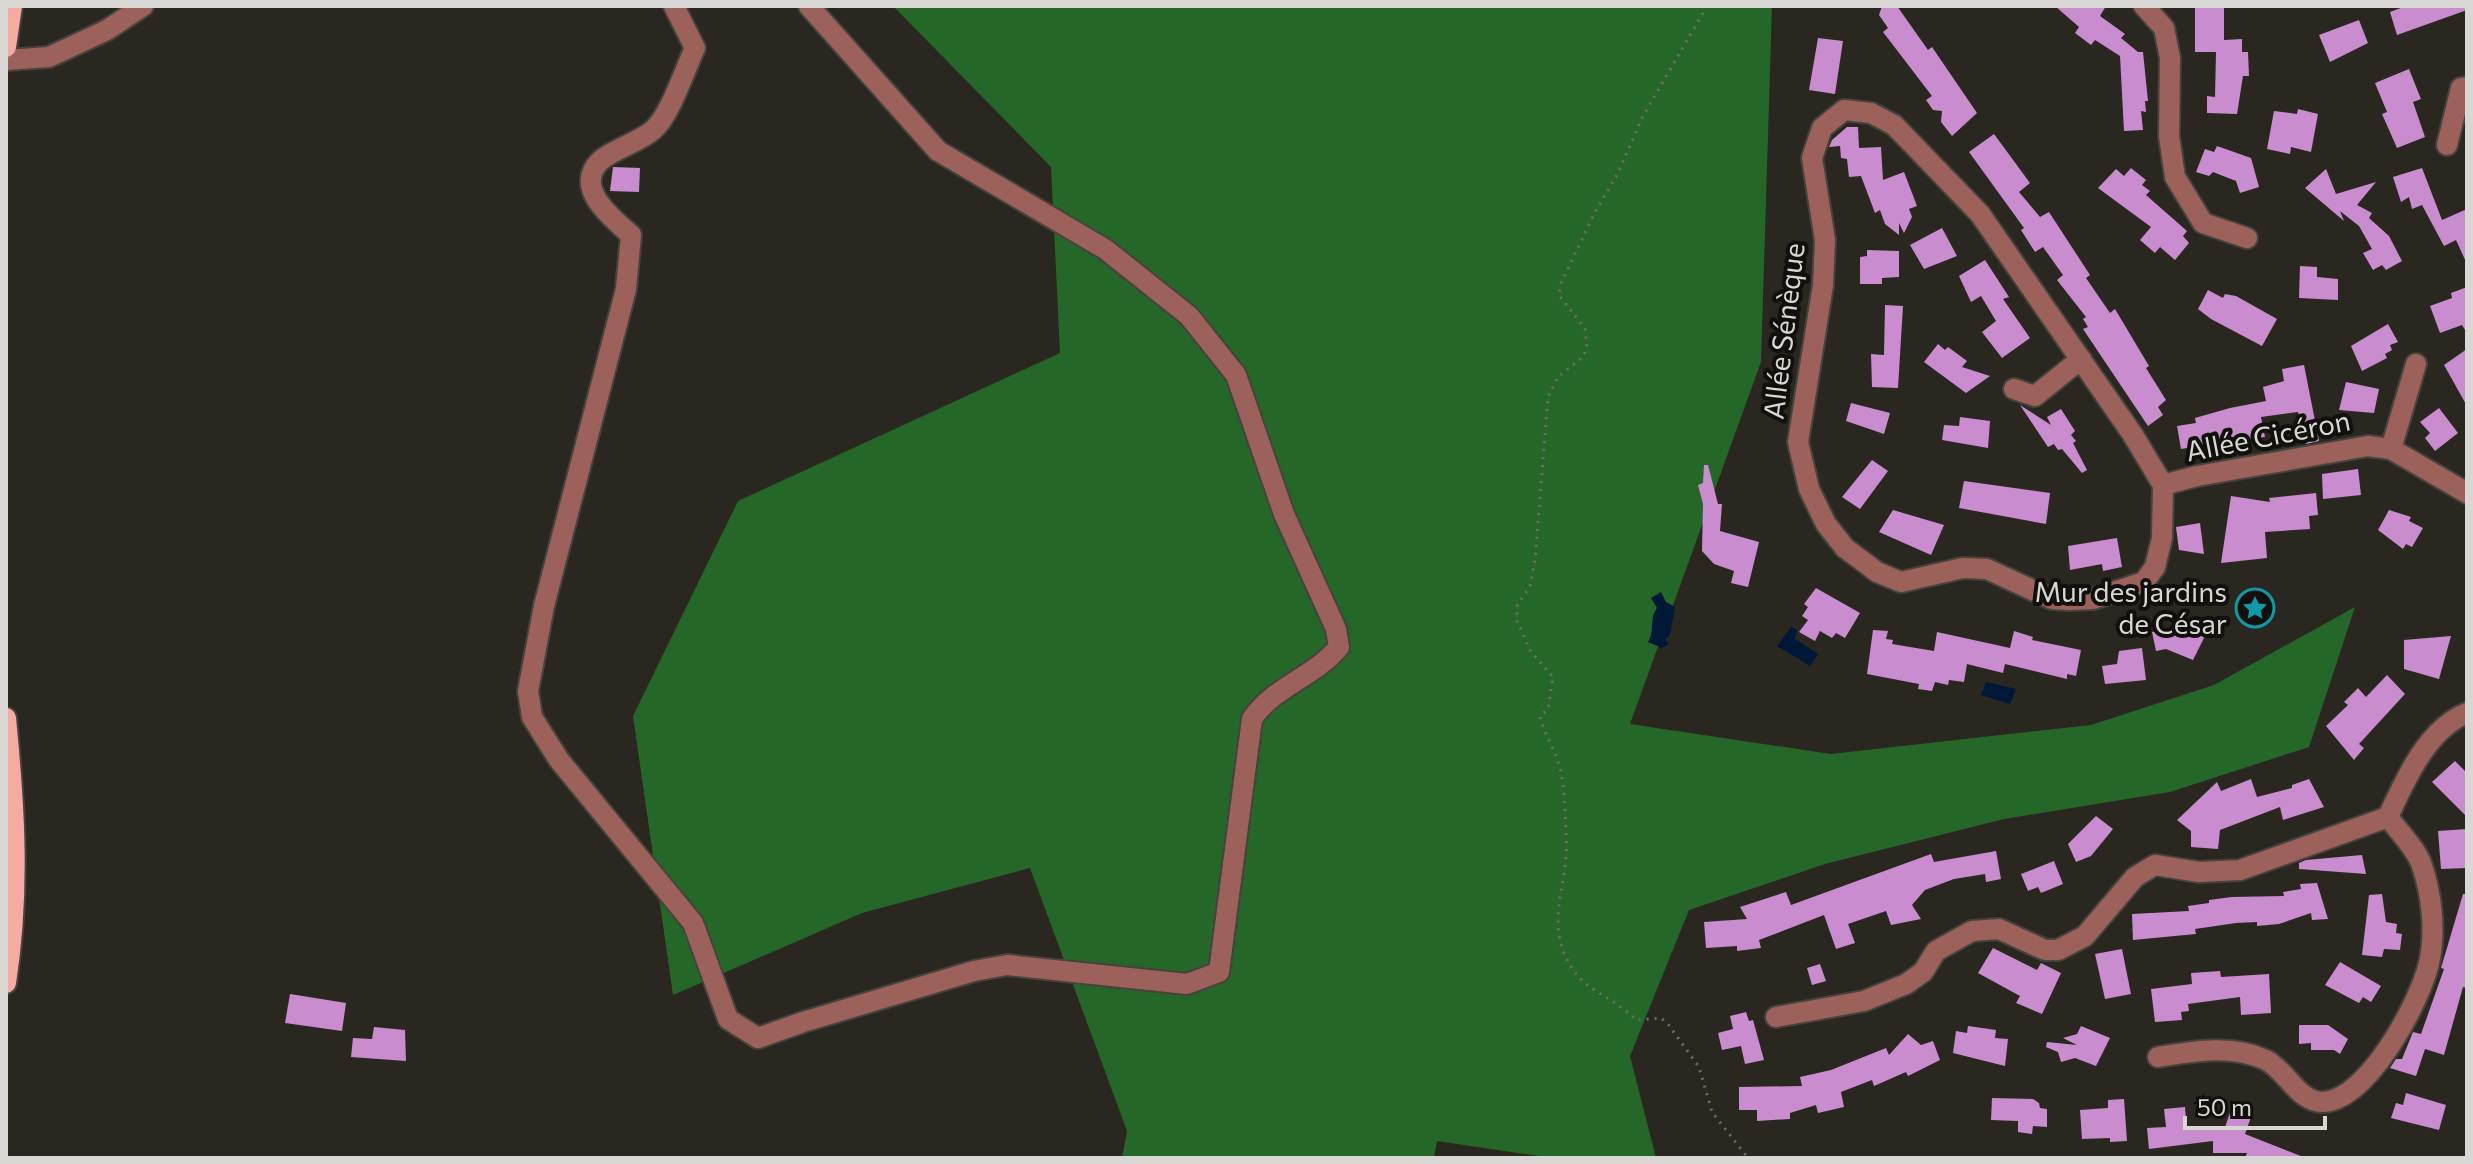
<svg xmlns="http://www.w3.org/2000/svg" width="2473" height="1164" font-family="Commissioner,sans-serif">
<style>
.forest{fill:#246729}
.water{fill:#001838}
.building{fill:#c98ccf}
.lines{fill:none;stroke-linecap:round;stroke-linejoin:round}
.minor-casing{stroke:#46433d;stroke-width:24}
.major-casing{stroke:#46433d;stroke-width:24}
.path{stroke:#6f6d67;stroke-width:3;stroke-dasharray:2 6;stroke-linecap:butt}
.minor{stroke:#9d615c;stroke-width:20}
.major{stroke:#f5aaa3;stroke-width:20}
.labels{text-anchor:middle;stroke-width:8;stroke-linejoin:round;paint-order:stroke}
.street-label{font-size:28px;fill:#d9d7d3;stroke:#11100d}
.poi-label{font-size:28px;fill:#d9d7d3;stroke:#11100d;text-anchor:end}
</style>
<rect width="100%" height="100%" fill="#2a2721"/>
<polygon class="forest" points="893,6 1772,6 1761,362 1630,724 1831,754 2091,725 2214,685 2355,607 2309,747 2170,792 2004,819 1825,864 1689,910 1630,1056 1656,1158 1552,1158 1437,1141 1434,1158 1122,1158 1127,1131 1030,868 862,913 673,995 633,716 738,501 1060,353 1051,167"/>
<g class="water">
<path d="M1661,592L1666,602L1675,607L1670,635L1665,639L1669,644L1662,648L1648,642C1655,632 1649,618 1657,608L1651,598Z"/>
<polygon points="1791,627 1797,630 1795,639 1818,654 1810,666 1777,646"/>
<polygon points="1986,682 2016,689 2010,704 1981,695"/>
</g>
<g class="building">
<polygon points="1882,6 1897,6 1928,50 1932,47 1977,113 1952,136 1941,122 1942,111 1933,110 1926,100 1932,96 1883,32 1888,28 1879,15"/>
<polygon points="2055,6 2106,6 2100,16 2125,34 2121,38 2138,52 2143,52 2148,101 2145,101 2146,112 2141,111 2143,130 2124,131 2120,56 2095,40 2091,45 2075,33 2079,27"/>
<polygon points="2195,6 2224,6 2224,40 2242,39 2242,52 2248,52 2249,76 2243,76 2237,114 2207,113 2207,96 2215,97 2216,52 2195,52"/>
<polygon points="2406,6 2467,6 2467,10 2397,35 2390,12"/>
<polygon points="2359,20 2368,43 2330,62 2319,35"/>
<polygon points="1818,38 1843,41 1835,94 1809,90"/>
<polygon points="2409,69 2421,99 2413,102 2425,137 2397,148 2382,114 2387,112 2375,83"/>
<polygon points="2298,109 2318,114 2311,152 2291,147 2290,154 2267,149 2274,111 2297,114"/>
<polygon points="1847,127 1858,127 1859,148 1881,147 1883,180 1904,172 1917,206 1909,209 1912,217 1904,233 1899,223 1899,235 1885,224 1880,210 1875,213 1861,176 1849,177 1847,159 1841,158 1840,146 1829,147 1832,140"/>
<polygon points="1994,134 2030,183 2019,192 2040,217 2049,212 2090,275 2086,278 2110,313 2115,309 2149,366 2146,368 2166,400 2158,407 2163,415 2148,426 2083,329 2088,327 2083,319 2086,317 2057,280 2063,275 2043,247 2035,252 2021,230 2024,228 1969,152"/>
<polygon points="2217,146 2251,158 2259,187 2240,193 2236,181 2213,172 2209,176 2196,172 2205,149 2214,152"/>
<polygon points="613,167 640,168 639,192 610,191"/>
<polygon points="2131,168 2146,180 2142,185 2150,191 2146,195 2187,231 2183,236 2189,243 2175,260 2160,247 2155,253 2140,240 2151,227 2098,188 2116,169 2124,176"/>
<polygon points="2422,168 2442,220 2467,209 2467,264 2456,240 2444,246 2422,205 2412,209 2409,197 2401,202 2393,177"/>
<polygon points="2326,169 2336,194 2376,182 2357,205 2372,213 2369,218 2389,236 2402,261 2386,270 2382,265 2373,270 2363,253 2372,249 2359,226 2340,211 2344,221 2305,188"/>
<polygon points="1942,228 1957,256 1924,269 1910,245"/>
<polygon points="1867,250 1899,251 1899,277 1882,278 1882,284 1860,284 1860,257 1867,256"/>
<polygon points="1985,260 2009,297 2003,299 2030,338 2002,358 1982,332 1996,321 1981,296 1971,302 1959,276"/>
<polygon points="2300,266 2317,267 2317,277 2338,279 2338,300 2299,298"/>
<polygon points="2467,287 2467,333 2462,325 2440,333 2430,306 2452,298 2451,293"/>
<polygon points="2208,290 2223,298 2225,294 2236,296 2277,319 2262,346 2211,319 2198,309"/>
<polygon points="1885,305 1903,306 1898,388 1872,387 1871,354 1884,355"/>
<polygon points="2388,324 2398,342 2390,345 2392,350 2385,354 2387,358 2362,371 2351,346"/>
<polygon points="1938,344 1945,350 1948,347 1967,361 1962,367 1990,376 1966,393 1924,362"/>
<polygon points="2467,349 2467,406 2444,365"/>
<polygon points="2304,365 2319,441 2306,444 2298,412 2261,417 2265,437 2246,439 2247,446 2215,451 2213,444 2181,449 2177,426 2196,423 2195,418 2230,408 2266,401 2263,387 2284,381 2282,369"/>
<polygon points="2346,382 2379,389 2374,413 2339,410"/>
<polygon points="1851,403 1890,413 1884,434 1846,421"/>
<polygon points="2020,405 2051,425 2047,417 2061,409 2075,431 2071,435 2076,441 2073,443 2087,470 2082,473 2062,449 2058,450 2054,444 2048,447"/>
<polygon points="2439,408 2458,433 2435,451 2425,438 2430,433 2420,422"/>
<polygon points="1960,417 1990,421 1988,448 1942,440 1944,425 1959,426"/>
<polygon points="1872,460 1888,471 1860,509 1842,497"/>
<polygon points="1704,465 1708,465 1718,504 1722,504 1720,531 1759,542 1748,587 1731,583 1734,571 1714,564 1702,551 1703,504 1698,485 1703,483"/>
<polygon points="2358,469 2361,495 2323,499 2322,474"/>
<polygon points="1964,481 2050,493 2046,524 1959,508"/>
<polygon points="2316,493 2318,515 2309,516 2310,529 2265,532 2267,558 2221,563 2231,496 2270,502 2269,498"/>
<polygon points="1893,510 1944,525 1931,555 1879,532"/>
<polygon points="2389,510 2411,517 2409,521 2423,528 2412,547 2406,544 2403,549 2378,530"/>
<polygon points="2200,523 2204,554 2179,550 2176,527"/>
<polygon points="2117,538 2122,567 2103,571 2102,564 2070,570 2068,546"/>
<polygon points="1816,588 1860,613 1845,638 1836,633 1832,638 1820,631 1815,641 1799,632 1808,620 1802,616 1808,607 1804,604"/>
<polygon points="2182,626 2205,636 2193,660 2166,649 2156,651 2152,632"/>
<polygon points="1873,630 1888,631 1886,639 1893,640 1892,644 1934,651 1937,632 2010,648 2014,631 2033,637 2032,640 2081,650 2076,676 2067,674 2067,679 2005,664 2003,673 1967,664 1964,682 1949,680 1948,685 1935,682 1932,691 1918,689 1919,684 1867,674"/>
<polygon points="2451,636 2439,679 2404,669 2404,640"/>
<polygon points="2142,648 2146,680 2105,684 2102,666 2117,664 2119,651"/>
<polygon points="2387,675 2405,694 2359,744 2364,748 2354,760 2326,726 2348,705 2344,702 2358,688 2366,697"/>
<polygon points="2455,761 2467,773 2467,817 2432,782"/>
<polygon points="2251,779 2257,797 2292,788 2292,785 2309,779 2324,807 2283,820 2280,807 2220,830 2218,849 2191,847 2191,831 2177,820 2217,782 2221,791"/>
<polygon points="2096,816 2113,829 2091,856 2076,862 2068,844"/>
<polygon points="2467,829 2467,868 2441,869 2438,831"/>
<polygon points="1996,851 2001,879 1986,882 1985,874 1954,879 1925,890 1912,905 1921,919 1891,925 1886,911 1848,924 1855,943 1836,949 1824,915 1759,940 1761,948 1737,951 1737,946 1706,948 1704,922 1747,919 1740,907 1786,892 1791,905 1931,854 1934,862"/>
<polygon points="2362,855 2366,874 2299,869 2299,863 2306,860"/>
<polygon points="2054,861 2063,884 2041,893 2038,887 2028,891 2021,874"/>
<polygon points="2317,883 2328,919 2312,920 2311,913 2279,924 2257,926 2257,922 2236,923 2195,929 2196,934 2133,940 2132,914 2189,911 2188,906 2209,903 2209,900 2232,897 2284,896 2283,892 2301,889 2300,884"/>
<polygon points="2382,894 2386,922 2397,924 2396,933 2402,934 2400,950 2384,949 2382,957 2362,955 2369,895"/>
<polygon points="2463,894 2467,894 2467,988 2463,987 2444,1055 2425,1049 2416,1076 2390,1068 2396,1059 2402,1059 2413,1032 2421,1034 2444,969 2441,968"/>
<polygon points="1993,948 2037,970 2041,963 2061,973 2042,1014 2016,1003 2020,996 1978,973"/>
<polygon points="2122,949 2131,994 2105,999 2095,954"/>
<polygon points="2340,962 2381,986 2371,1002 2363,997 2359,1003 2325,985"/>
<polygon points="1820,964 1826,981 1812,985 1807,968"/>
<polygon points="2220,971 2221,977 2269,974 2271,1013 2241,1015 2240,997 2188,1004 2189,1011 2181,1012 2182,1020 2155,1022 2151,989 2192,984 2191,973"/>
<polygon points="290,994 346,1003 342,1031 285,1023"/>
<polygon points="1746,1012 1749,1021 1753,1020 1764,1060 1745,1064 1741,1046 1722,1050 1718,1033 1733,1029 1730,1016"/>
<polygon points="2299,1025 2328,1025 2348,1039 2340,1054 2334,1050 2311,1050 2311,1043 2299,1044"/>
<polygon points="1968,1026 1996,1030 1995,1038 2008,1039 2005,1066 1953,1053 1956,1031 1967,1033"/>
<polygon points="2081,1026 2110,1038 2096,1066 2075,1058 2061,1062 2058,1052 2046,1047 2047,1042 2077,1045 2063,1038 2077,1034"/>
<polygon points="374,1027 405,1030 406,1061 351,1057 353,1038 372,1039"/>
<polygon points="1908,1034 1921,1045 1933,1041 1940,1060 1908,1076 1906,1072 1874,1086 1872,1080 1841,1092 1844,1107 1818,1113 1816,1105 1790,1113 1790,1119 1757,1121 1757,1110 1739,1110 1739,1087 1802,1086 1800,1077 1831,1070 1886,1048 1889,1055"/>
<polygon points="2406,1093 2446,1105 2439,1130 2391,1118 2396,1103 2403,1105"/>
<polygon points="1992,1098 2033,1099 2039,1103 2040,1108 2047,1109 2047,1127 2033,1126 2032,1134 2018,1132 2018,1121 1991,1120"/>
<polygon points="2124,1099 2127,1141 2110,1142 2110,1138 2082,1139 2080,1110 2108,1108 2108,1100"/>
<polygon points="2185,1107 2187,1130 2224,1130 2231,1110 2251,1117 2245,1134 2306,1158 2245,1158 2247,1153 2213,1153 2213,1141 2149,1149 2147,1128 2166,1127 2164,1109"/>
</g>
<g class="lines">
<g class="minor-casing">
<g id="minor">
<path d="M674,6L695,48C685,69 670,116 653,130C638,143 615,148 600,161C573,188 612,218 631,235L626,289L544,606L528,691L532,717L559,760L693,923L728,1019L758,1038L803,1022L974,971L1007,965L1187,984L1219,972L1252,719C1273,687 1314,677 1339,647L1336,629L1284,514L1236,375L1189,316L1105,249L938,151L809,6"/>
<polyline points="2144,6 2164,28 2170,58 2169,136 2175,177 2203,223 2247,238"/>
<polyline points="6,60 49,57 107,30 143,6"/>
<polygon points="1844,110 1871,113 1894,125 1980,214 2133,435 2163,485 2162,538 2155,567 2144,582 2093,599 2069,600 2052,599 1987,569 1963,568 1901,582 1877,572 1845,548 1826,524 1809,489 1798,442 1823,285 1825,240 1812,158 1822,128"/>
<polyline points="2447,145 2461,88 2467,87"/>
<polyline points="2014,389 2035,396 2081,359"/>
<polyline points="2391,449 2416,364"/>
<polyline points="2163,485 2197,476 2368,446 2391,449 2467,493"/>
<path d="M1776,1017L1864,1001L1906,984L1923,972L1936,951L1972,931L1999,929L2045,950H2058L2085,936L2135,877L2155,865L2199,872L2240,870L2388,817C2405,780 2427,729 2467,713"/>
<path d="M2158,1057C2194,1051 2232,1044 2266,1060C2287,1071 2298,1102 2323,1102C2368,1100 2420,1002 2429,963C2436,933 2432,895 2422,866C2417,849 2398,831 2388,817"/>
</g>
</g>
<g class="major-casing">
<g id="major">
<polyline points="6,47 12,6"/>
<path d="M6,718C15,810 20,892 6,983"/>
</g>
</g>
<path class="path" d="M1707,6L1642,118L1618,173L1595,212L1561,283L1559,295L1585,329L1587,347L1583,357L1558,377L1548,397L1535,560L1530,586L1517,606V621L1531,652L1553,677L1548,709L1540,716C1544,734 1555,750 1560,768C1565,788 1565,814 1566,835C1570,886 1541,924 1574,971C1590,993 1618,1000 1636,1020L1661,1018L1668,1024L1699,1067L1712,1112L1748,1158"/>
<use href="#minor" class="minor"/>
<use href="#major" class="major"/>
</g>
<defs>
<g id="sight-ring" transform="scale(2)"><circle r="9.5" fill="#11100d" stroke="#0f9aa8" stroke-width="1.5"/><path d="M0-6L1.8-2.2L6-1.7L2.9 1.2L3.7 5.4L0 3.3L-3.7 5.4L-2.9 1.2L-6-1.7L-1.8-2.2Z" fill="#0f9aa8"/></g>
</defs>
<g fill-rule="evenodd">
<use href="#sight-ring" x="2255" y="608"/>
</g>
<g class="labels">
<g class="street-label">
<text transform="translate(1784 331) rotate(-83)" y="10">Allée Sénèque</text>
<text transform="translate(2268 436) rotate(-11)" y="10">Allée Cicéron</text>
</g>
<g class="poi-label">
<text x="2227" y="602">Mur des jardins<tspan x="2227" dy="32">de César</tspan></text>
</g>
</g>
<rect width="2473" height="1164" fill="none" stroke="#d9d7d3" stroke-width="16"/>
<path d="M2185 1116v12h140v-12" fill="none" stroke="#d9d7d3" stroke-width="4"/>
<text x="2197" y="1116" font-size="24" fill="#d9d7d3" stroke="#11100d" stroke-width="6" paint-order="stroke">50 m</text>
</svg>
